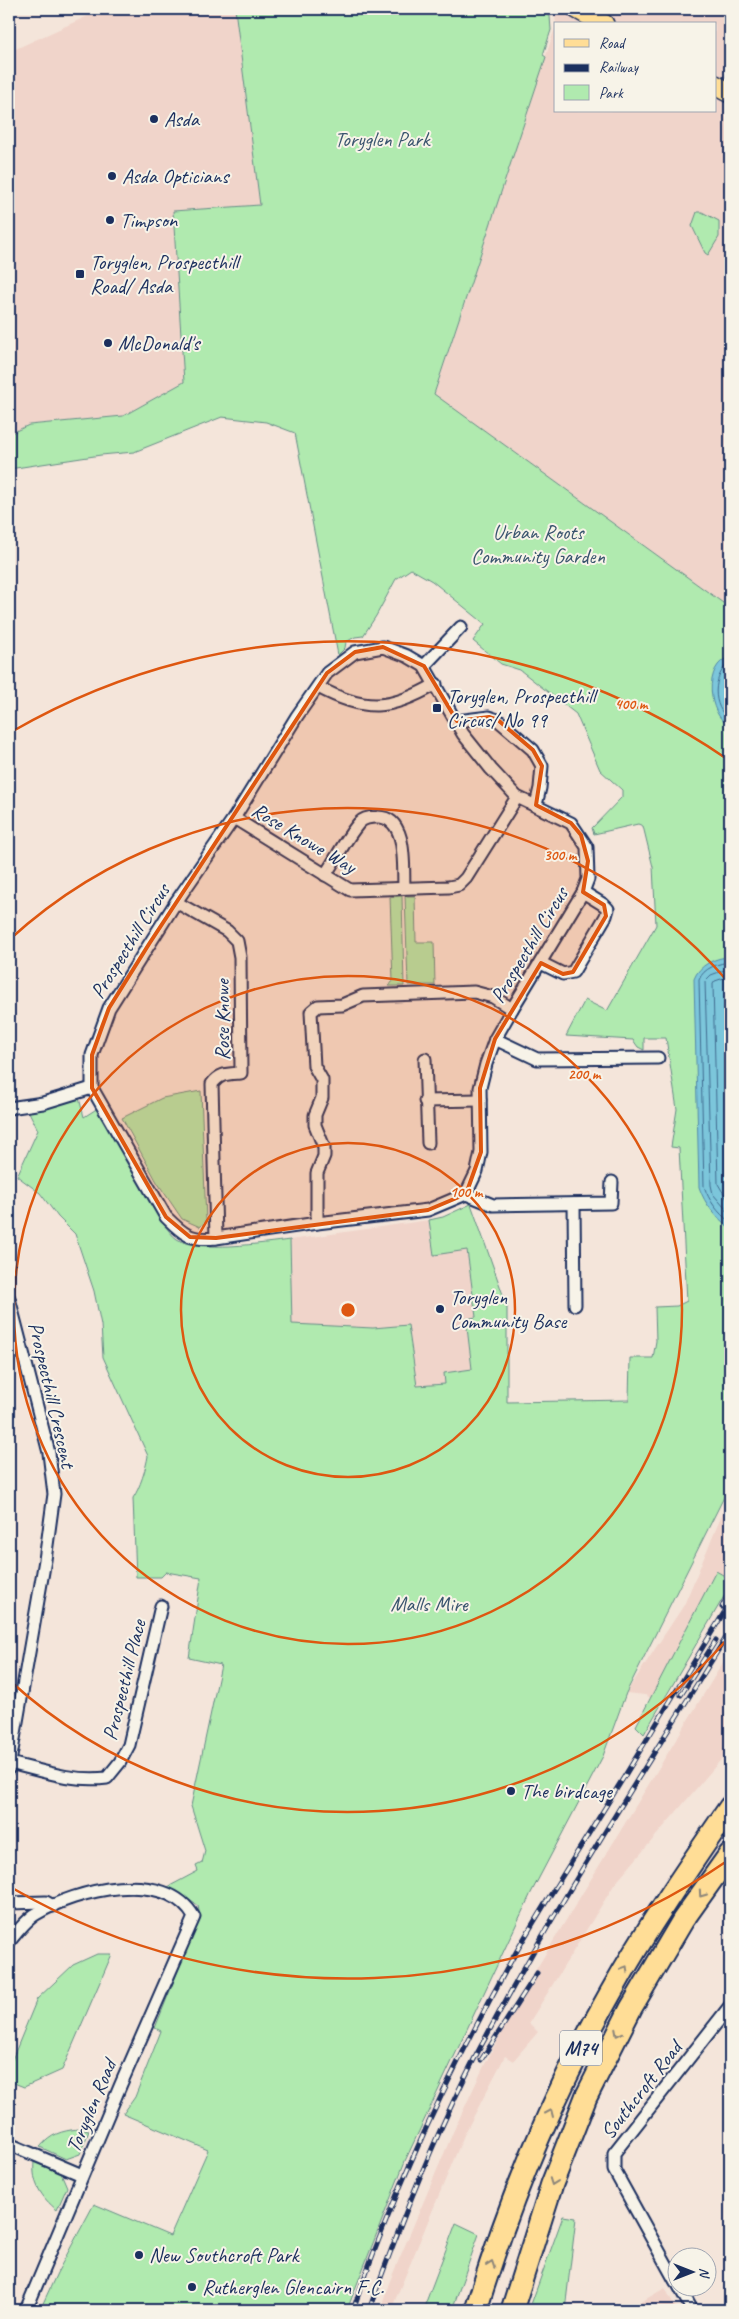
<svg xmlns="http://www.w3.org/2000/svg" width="739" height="2319" font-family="Caveat,sans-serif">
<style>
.built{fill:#f0d4ca}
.green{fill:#b0eaaf;stroke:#668c86}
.water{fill:#7bc6db;stroke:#558aa9}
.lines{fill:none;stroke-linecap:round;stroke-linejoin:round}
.shore{stroke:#416b90;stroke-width:1}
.street-casing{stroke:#1b2f5e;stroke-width:15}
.primary-casing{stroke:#1b2f5e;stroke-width:22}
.highway-casing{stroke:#1b2f5e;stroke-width:25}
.street{stroke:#f7f3e8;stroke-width:11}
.primary{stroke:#ffdd96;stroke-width:19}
.highway{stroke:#ffdd96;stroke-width:21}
.rail-casing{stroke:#1b2f5e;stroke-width:5}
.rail{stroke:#f7f3e8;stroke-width:3;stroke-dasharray:9;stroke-linecap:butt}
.oneway{stroke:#8d867a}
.marked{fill:#de5710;fill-opacity:0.2;stroke:#de5710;stroke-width:4;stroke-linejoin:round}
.ring{fill:none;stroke:#de5710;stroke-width:2.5}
.poi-dot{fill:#1b2f5e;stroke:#f7f3e8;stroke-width:2}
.labels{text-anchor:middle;stroke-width:4;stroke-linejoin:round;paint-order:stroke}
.shield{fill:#f7f3e8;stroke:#5d6a87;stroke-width:1}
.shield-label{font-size:20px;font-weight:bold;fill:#1b2f5e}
.poi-label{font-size:21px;fill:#1b2f5e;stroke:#f7f3e8;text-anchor:start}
.park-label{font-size:21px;fill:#39546e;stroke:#f7f3e8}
.street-label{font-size:21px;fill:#1b2f5e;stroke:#f7f3e8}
.centre{fill:#de5710;stroke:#f7f3e8;stroke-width:2.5}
.ring-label{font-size:15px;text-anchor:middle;font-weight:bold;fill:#de5710;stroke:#f7f3e8;stroke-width:4;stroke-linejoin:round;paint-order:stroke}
</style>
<rect width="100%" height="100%" fill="#f4e5da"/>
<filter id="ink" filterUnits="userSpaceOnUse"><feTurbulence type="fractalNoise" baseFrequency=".02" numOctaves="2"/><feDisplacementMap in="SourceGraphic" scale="10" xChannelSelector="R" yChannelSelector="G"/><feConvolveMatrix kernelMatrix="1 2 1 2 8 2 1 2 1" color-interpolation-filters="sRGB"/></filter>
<g filter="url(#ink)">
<g class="built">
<polygon points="103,9 235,9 260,205 173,211 184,382 123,416 29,425 9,434 9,52"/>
<polygon points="554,9 730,9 730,608 434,395 555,28 555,111 715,111 715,24 556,24"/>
<polygon points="429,1220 434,1255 467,1249 476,1318 466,1319 472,1370 444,1373 445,1384 417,1386 386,1327 373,1328 291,1325 290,1240"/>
<polygon points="730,1496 730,1575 659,1702 645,1695 626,1693 684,1605"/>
<polygon points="730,1651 730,1749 614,1885 529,2023 538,2032 513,2061 505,2056 464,2135 391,2310 380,2310 389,2283 454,2130 485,2064 529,1981"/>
<polygon points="665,2288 677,2310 627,2310"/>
</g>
<g class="green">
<path d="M235,9H536L550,16L551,30L543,55L546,57L434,394L730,608V1485L626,1693L603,1756L531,1893L405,2161L347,2310H40L57,2273L94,2204L170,2236L208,2150L123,2114L135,2097L161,2031L155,2028L200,1916L198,1906L178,1892L166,1888L198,1871L196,1866L202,1863L205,1851L191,1806L221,1665L189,1658L201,1578L166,1572L161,1577H136L133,1498C140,1488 146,1468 148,1456L103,1357L101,1325L94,1291L75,1234L58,1217L40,1193L17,1176L38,1130L29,1112L79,1098L84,1117L98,1108L164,1225C168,1229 172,1236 177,1239C198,1253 265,1243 290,1240L292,1324L373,1328L408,1325L417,1386L445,1384L444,1373L472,1369L466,1319L476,1317L467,1250L434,1255L429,1220L443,1217L471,1204L507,1306V1402L629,1400L630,1358H653L656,1341L655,1307L677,1306L687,1301L679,1148L671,1147L677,1109L666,1038H644V1050L638,1047L633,1040L566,1036L585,1000L607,1011L656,925L653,867L643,826L638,824L594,834L592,828L622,797V790L600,770L576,714L520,670L501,664L473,641L485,624L432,581L411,569L396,579L376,616L363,636L355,637L346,642L345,648L338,655L295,433L266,422L222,417L134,452L101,455L9,469V434L29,425L123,416L184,382L173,211L260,205Z"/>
<polygon points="697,212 702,212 719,221 719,237 708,255 705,253 692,226"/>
<polygon points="402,896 404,986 389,986 393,981 390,897"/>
<polygon points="405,896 415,896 416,942 434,942 435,985 408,985"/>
<polygon points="201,1091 206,1221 200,1227 182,1219 157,1182 122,1118 162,1098"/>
<polygon points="716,1571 730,1579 730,1586 644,1734 636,1726"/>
<polygon points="97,1954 112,1954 62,2070 24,2087 9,2081 9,2067 37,1999 73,1965"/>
<path d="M78,2129L89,2131L80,2154L66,2159L40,2147C51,2134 61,2131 78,2129Z"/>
<path d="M34,2162L61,2173L67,2187L57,2210C41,2197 32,2183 34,2162Z"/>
<polygon points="563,2216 576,2218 565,2310 529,2310"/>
<polygon points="456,2223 479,2234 452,2310 423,2310"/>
</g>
<g class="water">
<path d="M730,657V726C707,715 703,664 730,657Z"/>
<path d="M730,957V1228C716,1217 705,1205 699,1187L694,979C699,965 716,957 730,957Z"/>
</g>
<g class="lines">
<g class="shore">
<path d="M730,662C712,675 711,707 730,720"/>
<path d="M730,962C719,963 703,968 699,980L704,1186C709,1201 718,1213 730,1222"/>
<polyline points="730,968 711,975 705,981 711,1185 713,1194 730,1214"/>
<polyline points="730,976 715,981 713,984 718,1184 730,1204"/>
</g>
<g class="street-casing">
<g id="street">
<path d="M383,647L407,656L424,666L463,734L491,769L517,797L571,823L587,847L588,879L583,892L512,1009L495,1039L486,1064L480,1088L481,1152L477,1171L466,1194L428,1210L317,1223L216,1238C190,1241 183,1234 166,1217L92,1088V1055L109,1008L176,902L234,818L297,716L327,673L355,652Z"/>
<polyline points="424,666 461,627"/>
<path d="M318,687C364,712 390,711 436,684"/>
<polyline points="457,721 489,717 498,720 533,750 542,766 540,788 536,805"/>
<polyline points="234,818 350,890 449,887 459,885 466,878 517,797"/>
<path d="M325,875C336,859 346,838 359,823C363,818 371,817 377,817C408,816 403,867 404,888"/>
<path d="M176,902L227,931L237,941L240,957L241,1073C228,1074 220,1073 212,1084L216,1238"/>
<polyline points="541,963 563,974 573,972 606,916 608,909 604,905 583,892"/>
<polyline points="495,1039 537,1059 658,1058"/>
<polyline points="425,1059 428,1143"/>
<polyline points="425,1101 480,1100"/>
<polyline points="9,1108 43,1103 92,1088"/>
<polyline points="466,1194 493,1205 611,1203 612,1182"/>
<polyline points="574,1204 575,1305"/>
<polyline points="317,1223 317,1173 324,1156 324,1147 315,1125 315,1115 322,1098 322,1080 314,1066 311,1012 318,1006 342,1005 363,996 474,992 493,997 512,1009"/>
<polyline points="9,1298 49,1453 54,1494 45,1560 9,1768"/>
<path d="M10,1763C42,1771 73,1782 107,1778L120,1762L129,1745L161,1606"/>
<polyline points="9,1903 46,1902 53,1906"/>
<path d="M9,1942C16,1933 26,1920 36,1914C76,1890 165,1867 194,1917L121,2084L26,2310"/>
<polyline points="9,2144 82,2175"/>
<polyline points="676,2282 614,2170 614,2153 730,2006"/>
<polyline points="679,2286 692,2310"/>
</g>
</g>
<g class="primary-casing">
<g id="primary">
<polyline points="577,9 604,24"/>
<polyline points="715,85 730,93"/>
</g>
</g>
<g class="highway-casing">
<g id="highway">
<path d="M476,2310C509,2201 553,2094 610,1994C646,1929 688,1868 730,1807"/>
<polyline points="512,2310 552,2184 586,2097 631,2008 683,1920 730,1854"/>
</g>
</g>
<use href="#street" class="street"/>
<use href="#primary" class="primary"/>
<use href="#highway" class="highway"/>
<g class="rail-casing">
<g id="rail">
<polyline points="722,1607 730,1591"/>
<polyline points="681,1695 716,1640"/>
<polyline points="481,2060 537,1973"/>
<path d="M353,2310C394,2190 449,2073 511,1961C541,1908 574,1858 606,1806C648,1739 688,1670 730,1603"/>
<path d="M369,2310C403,2216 440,2121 488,2033C562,1895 648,1764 730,1631"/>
</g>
</g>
<use href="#rail" class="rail"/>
</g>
<defs><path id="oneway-chevron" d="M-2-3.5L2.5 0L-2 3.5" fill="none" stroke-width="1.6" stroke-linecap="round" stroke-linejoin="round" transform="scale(1.25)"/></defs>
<g class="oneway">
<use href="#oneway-chevron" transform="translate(702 1894) rotate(125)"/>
<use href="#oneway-chevron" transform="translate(625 1969) rotate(-59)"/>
<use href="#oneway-chevron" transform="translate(618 2033) rotate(117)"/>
<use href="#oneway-chevron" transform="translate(550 2113) rotate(-66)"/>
<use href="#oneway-chevron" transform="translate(553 2182) rotate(110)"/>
<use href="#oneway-chevron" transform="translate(491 2264) rotate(-71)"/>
</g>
</g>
<path class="marked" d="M383,647L424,666L457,721L489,717L498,720L533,750L542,766L536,805L571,823L581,835L588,861L583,892L604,905L606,916L573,972L563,974L541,963L495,1039L480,1088L481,1152L466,1194L428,1210L216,1238L190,1237L166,1217L92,1088V1055L102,1027L109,1008L149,944L327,673L355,652Z"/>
<g class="ring">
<circle cx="348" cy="1310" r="167"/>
<circle cx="348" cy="1310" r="334"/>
<path d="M730 1636A502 502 0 0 1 9 1680M9 940A502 502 0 0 1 730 984"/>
<path d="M727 1861A669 669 0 0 1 14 1889M13 731A669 669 0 0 1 727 759"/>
</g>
<g class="poi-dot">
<circle cx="154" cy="119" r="5"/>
<circle cx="112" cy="176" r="5"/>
<circle cx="110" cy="220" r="5"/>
<rect x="75" y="269" width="10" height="10" rx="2.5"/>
<circle cx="108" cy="343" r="5"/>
<rect x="432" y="703" width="10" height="10" rx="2.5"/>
<circle cx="440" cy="1309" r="5"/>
<circle cx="511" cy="1791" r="5"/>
<circle cx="139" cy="2255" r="5"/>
<circle cx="192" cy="2287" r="5"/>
</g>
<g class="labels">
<rect class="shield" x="560" y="2030.5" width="42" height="35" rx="4"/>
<g class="shield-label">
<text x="581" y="2055">M74</text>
</g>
<g class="poi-label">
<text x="164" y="126">Asda</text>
<text x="122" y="183">Asda Opticians</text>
<text x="120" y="227">Timpson</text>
<text x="90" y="269">Toryglen, Prospecthill<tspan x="90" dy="24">Road/ Asda</tspan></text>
<text x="118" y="350">McDonald's</text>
<text x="447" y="703">Toryglen, Prospecthill<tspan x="447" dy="24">Circus/ No 99</tspan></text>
<text x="450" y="1304">Toryglen<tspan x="450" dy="24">Community Base</tspan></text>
<text x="521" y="1798">The birdcage</text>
<text x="149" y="2262">New Southcroft Park</text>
<text x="202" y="2294">Rutherglen Glencairn F.C.</text>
</g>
<g class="park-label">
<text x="382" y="146">Toryglen Park</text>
<text x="538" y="539">Urban Roots<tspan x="538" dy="24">Community Garden</tspan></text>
<text x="429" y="1611">Malls Mire</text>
</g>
<g class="street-label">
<text transform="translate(304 838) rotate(31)" y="7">Rose Knowe Way</text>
<text transform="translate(130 941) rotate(-58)" y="7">Prospecthill Circus</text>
<text transform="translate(529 945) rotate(-59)" y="7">Prospecthill Circus</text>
<text transform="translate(222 1020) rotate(-90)" y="7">Rose Knowe</text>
<text transform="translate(52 1395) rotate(77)" y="7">Prospecthill Crescent</text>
<text transform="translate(124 1680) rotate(-76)" y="7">Prospecthill Place</text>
<text transform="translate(641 2090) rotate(-52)" y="7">Southcroft Road</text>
<text transform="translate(91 2106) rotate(-67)" y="7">Toryglen Road</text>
</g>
</g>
<circle cx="348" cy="1310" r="8" class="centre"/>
<g class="ring-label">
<text x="631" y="709">400 m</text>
<text x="560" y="860">300 m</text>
<text x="584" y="1079">200 m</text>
<text x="466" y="1197">100 m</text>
</g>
<rect width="739" height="2319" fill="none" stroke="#f7f3e8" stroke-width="30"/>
<rect x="15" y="15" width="709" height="2289" fill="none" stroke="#1b2f5e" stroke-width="2" filter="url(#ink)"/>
<rect x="554" y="22" width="162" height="90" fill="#f7f3e8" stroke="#9fa5b1"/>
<rect x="564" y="39" width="25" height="8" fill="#ffdd96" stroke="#9fa5b1"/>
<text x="599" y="48" font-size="15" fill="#1b2f5e">Road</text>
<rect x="564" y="64" width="25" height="8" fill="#1b2f5e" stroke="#9fa5b1"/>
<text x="599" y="72" font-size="15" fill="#1b2f5e">Railway</text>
<rect x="564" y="85" width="25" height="15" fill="#b0eaaf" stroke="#9fa5b1"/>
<text x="599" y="98" font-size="15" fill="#1b2f5e">Park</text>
<g transform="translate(692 2272) rotate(90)"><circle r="24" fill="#f7f3e8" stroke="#9fa5b1"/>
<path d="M0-4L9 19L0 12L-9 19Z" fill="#1b2f5e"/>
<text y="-8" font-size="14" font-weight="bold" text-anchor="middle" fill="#1b2f5e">N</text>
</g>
</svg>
